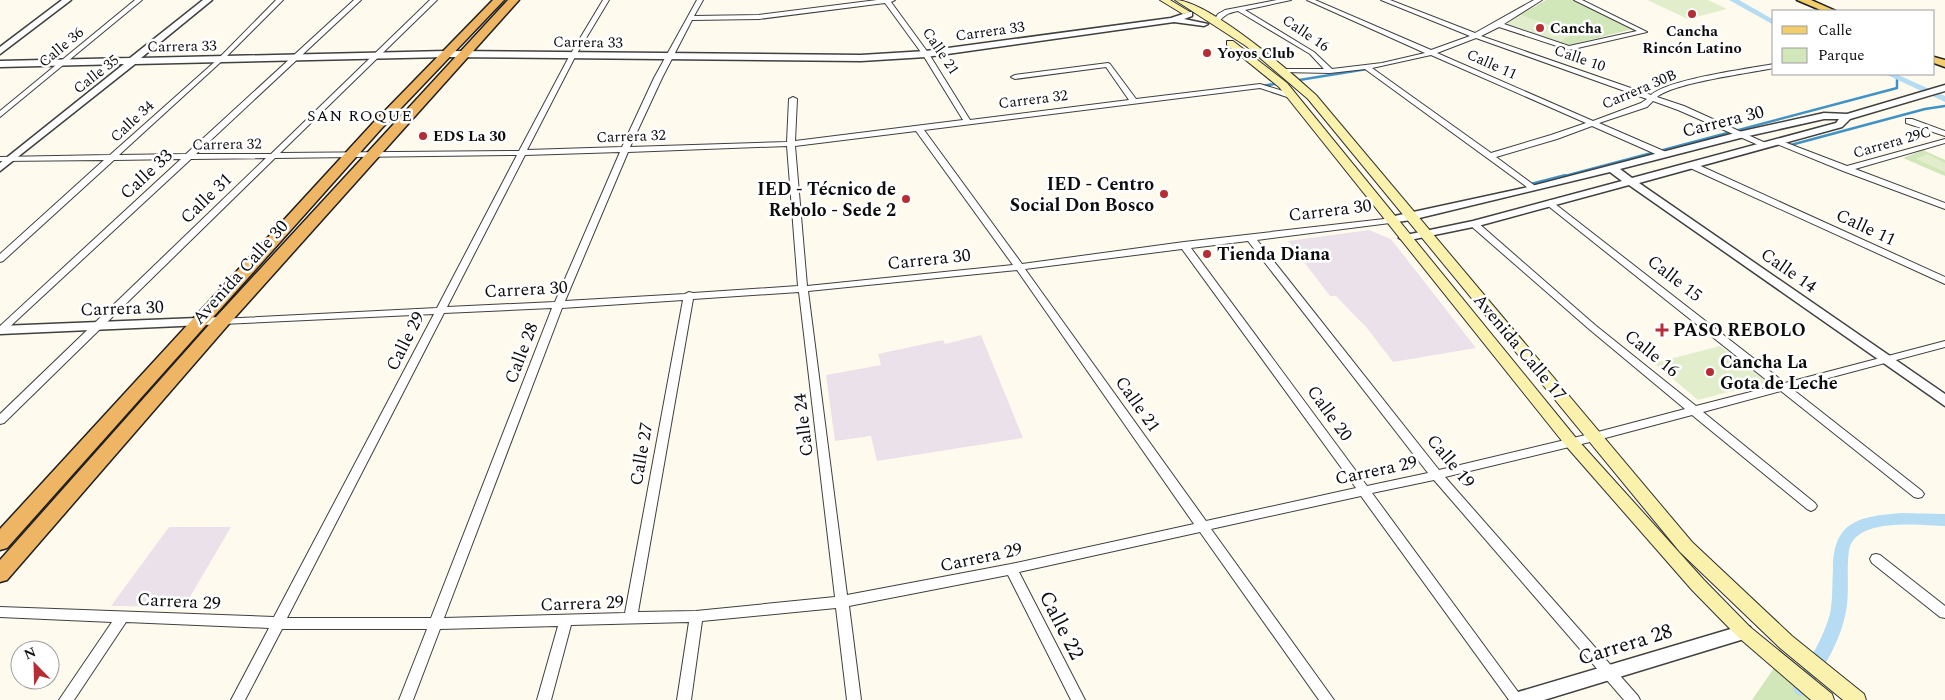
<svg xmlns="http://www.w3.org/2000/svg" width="1945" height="700" font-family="Spectral,serif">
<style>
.industrial{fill:#eae1eb}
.green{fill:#d1e6b9}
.pitch{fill:#e2eecb}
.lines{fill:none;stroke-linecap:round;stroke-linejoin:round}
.stream-far1{stroke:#4092c5;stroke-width:2.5}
.stream{stroke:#4092c5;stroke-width:4}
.canal{fill:#b5dcf2;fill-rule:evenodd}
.minor-casing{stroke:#404040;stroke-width:2}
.tertiary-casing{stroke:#404040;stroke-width:3}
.secondary-casing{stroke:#2f2f2f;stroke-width:2}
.primary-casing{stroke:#1e1e1e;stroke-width:3}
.trunk-casing{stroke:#1e1e1e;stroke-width:3}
.minor{fill:#fff;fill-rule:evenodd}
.tertiary{fill:#fff;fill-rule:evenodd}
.secondary{fill:#faf1ac;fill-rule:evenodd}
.primary{fill:#f1ce6b;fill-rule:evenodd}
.trunk{fill:#eeb664;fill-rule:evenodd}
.poi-dot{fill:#b52d35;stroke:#fff;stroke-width:2}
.labels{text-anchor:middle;stroke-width:5;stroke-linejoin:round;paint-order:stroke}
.far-poi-label{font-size:15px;font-weight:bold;fill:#0d0d0d;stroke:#fff;text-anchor:start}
.far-street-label{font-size:15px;fill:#0d0d0d;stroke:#fff}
.far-neighbourhood-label{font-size:16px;letter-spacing:1px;fill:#0d0d0d;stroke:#fff}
.street-label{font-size:18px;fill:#0d0d0d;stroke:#fff}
.poi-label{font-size:18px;font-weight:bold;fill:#0d0d0d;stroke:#fff;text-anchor:start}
.near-street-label{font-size:21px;fill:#0d0d0d;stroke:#fff}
</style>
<rect width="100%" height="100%" fill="#fefbee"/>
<g class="industrial">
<polygon points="1369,230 1391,239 1476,348 1393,362 1367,328 1336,296 1330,296 1288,241"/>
<polygon points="981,335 1023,438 877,461 871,436 835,441 826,375 881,365 878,354 943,340 945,344"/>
<polygon points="169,527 231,527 184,607 111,606"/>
</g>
<g class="green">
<polygon points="1546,0 1573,0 1633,29 1570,45 1560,42 1572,33 1520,15"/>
<polygon points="1923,150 1945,160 1945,176 1903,158"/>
<polygon points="1774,668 1812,700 1752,700"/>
</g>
<g class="pitch">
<polygon points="1647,0 1708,0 1727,9 1688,19"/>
<polygon points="1520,15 1573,33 1560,42 1507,24"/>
<polygon points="1927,154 1945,163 1945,172 1916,159"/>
<polygon points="1720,346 1767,382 1698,400 1654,363"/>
</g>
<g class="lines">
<g class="stream-far1">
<polyline points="1262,86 1367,69"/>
<polyline points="1787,146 1925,109 1945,106"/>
<polyline points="1561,177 1897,88 1897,77"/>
</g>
<polyline class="stream" points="1530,185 1565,176"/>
<g class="canal">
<polygon points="1729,0 1739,0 1774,20 1774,25"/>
<polygon points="1885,74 1896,74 1945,96 1945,102"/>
<path d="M1903,513L1945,514V526C1920,525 1855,517 1849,550C1846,570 1850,591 1846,611C1841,641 1823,668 1807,693L1801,696L1795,693L1793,688L1795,683C1809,661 1823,639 1830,614C1833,599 1832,584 1833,569C1833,520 1861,516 1903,513Z"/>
</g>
<g class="minor-casing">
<g id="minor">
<polygon points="135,0 142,0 0,117 0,111"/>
<path d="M276,0H283L223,60L119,155L186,154L354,0H361L196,154H271L430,0H437L280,153L519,151L570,55L603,0H609L576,55L527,150L622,147L654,78L697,0H703L694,16L759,15L877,0H895L891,2L929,54L970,120L1129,100L1106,67L1015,79L1011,77L1015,75L1108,63L1110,64L1136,99L1260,84L1296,95L1297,97L1293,99L1260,88L924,130L1022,264L1184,242L1393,218L1394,220L1393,222L1390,223L1257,240L1439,470L1594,433L1685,409L1589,329L1471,226L1470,224L1471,222H1477L1595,325L1696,406L1774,386L1547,205L1546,203L1550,200L1785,383L1945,341V347L1791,388L1922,491L1924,494L1922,497L1918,498L1914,497L1781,391L1703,412L1815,503L1817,506L1815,509L1811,511L1807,509L1692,415L1594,441L1445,477L1638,696L1640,700H1624L1434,480L1372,493L1524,700H1509L1361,496L1211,529L1334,700H1319L1200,532L1019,572L1085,700H1071L1008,575L849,606L861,700H847L836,608L702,621L691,700H677L689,622L571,625L551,700H537L558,626L440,629L413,700H399L427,629H282L245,700H231L269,628L126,622L74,700H59L112,622L0,617V607L274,617L434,314L222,324L219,323L217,321L219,319L437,308L517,155L275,158L4,423L0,424V414L266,158L191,159L3,333L0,334V326L181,159L114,160L3,261L0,262V254L104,160L0,161V157L110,155L219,58ZM885,3L923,55L963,120L795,141L797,99L793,97L789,99L787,142L630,147L662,78L692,20L759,19ZM916,131L1013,265L807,286L795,146ZM787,146L798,286L693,293L689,292L685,294L565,301L628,152ZM620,152L555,302L447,307L525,155ZM1248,241L1428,473L1367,486L1191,248ZM1182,249L1356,488L1206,521L1025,269ZM1017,270L1194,524L1011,564L847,595L808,291ZM799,292L835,597L696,611L638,612L693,299ZM683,300L625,613L444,618L562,308ZM552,308L431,618H287L444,313Z"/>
<path d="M1277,0H1291L1245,10L1314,52L1332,69L1382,63L1425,53L1307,0H1315L1431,50L1470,36L1381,0H1390L1475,33L1534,0H1542L1504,24L1569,46L1637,31L1574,0H1582L1647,32L1569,50L1499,27L1481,36L1651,95C1669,79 1747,69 1774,64V68C1749,73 1673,83 1657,97L1684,106L1770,145L1769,147H1763L1678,110L1653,101L1647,107L1599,123L1666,152V156H1660L1592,126L1557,139L1496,157L1538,188L1534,190H1531L1365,69L1330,73L1282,72V70L1284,69H1324L1310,54L1238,11C1228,13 1224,15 1218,23L1213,22L1218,14L1225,10ZM1476,38L1647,99L1641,103L1593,121L1437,53ZM1431,55L1586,123L1551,135L1491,153L1372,68Z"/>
<polygon points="1906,119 1912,119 1945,131 1945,136 1906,123"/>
<polygon points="1945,139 1945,143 1855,169 1945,203 1945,209 1843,171 1772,142 1776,140 1779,140 1847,166"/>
<polygon points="1688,163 1694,163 1945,277 1945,284 1688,167"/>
<polygon points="1876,554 1880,555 1945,606 1945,618 1940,617 1872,563 1870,559 1872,555"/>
</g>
</g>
<g class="tertiary-casing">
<g id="tertiary">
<polygon points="62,0 71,0 0,54 0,47"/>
<polygon points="203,0 212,0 141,58 447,51 861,55 926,51 1171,18 1189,12 1192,12 1192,16 1184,19 1208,24 1204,26 1174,22 926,57 861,61 447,57 135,64 0,171 0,163 124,64 0,67 0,61 130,58"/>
<path d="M1945,85V91L1850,119L1842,127L1639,183L1945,394V406L1629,185L1478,226L1405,241L1399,238L1401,236L1473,221L1622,181L1610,172L1411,220L1390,223L1385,220L1390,217L1524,188L1743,131L1824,113L1847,114ZM1824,119H1839L1836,123L1632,178L1620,169L1744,137Z"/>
<polygon points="222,317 228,321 226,324 0,334 0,326"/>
<polygon points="1744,625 1750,627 1752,632 1750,637 1744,639 1544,700 1509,700 1512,694 1518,692"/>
</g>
</g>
<g class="secondary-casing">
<g id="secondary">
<polygon points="1160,0 1170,0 1190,12 1183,14"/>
<path d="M1175,0C1207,0 1290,71 1316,95L1692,542L1792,636L1864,694L1866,700H1843L1780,648L1680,552L1308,99L1246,46Z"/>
<polygon points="1227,41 1233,41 1287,83 1576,438 1704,580 1750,627 1832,694 1834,700 1811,700 1738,637 1692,590 1566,446 1279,87 1227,45"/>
</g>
</g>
<g class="primary-casing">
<g id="primary">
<polygon points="1797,0 1811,0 1836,11 1823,11"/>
<polygon points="1934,57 1945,60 1945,67 1934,63"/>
</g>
</g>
<g class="trunk-casing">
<g id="trunk">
<polygon points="493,0 504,0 381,129 7,548 0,550 0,529 373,123"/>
<polygon points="508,0 519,0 228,325 7,580 0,582 0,560 216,317"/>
</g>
</g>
<use href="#minor" class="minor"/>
<use href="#tertiary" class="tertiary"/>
<use href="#secondary" class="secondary"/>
<use href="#primary" class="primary"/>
<use href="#trunk" class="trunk"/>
</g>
<g class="poi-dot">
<circle cx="1692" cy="14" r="5"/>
<circle cx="1540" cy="28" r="5"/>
<circle cx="1207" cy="53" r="5"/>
<circle cx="423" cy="136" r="5"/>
<circle cx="1164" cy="194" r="5"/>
<circle cx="906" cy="199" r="5"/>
<circle cx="1207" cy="254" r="5"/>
<path d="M1659.5 322.5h5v5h5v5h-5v5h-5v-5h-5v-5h5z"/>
<circle cx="1710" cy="372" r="5"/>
</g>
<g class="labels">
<g class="far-poi-label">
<text x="1550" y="33">Cancha</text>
<text x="1692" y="36" text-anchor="middle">Cancha<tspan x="1692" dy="17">Rincón Latino</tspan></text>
<text x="1217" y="58">Yoyos Club</text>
<text x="433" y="141">EDS La 30</text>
</g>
<g class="far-street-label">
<text transform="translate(990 31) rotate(-8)" y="5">Carrera 33</text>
<text transform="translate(1306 33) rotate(34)" y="5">Calle 16</text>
<text transform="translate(588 42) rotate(1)" y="5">Carrera 33</text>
<text transform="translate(182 46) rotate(-1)" y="5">Carrera 33</text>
<text transform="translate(61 47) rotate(-40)" y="5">Calle 36</text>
<text transform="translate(941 51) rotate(56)" y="5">Calle 21</text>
<text transform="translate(1580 58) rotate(19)" y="5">Calle 10</text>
<text transform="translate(1492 64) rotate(24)" y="5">Calle 11</text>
<text transform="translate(96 74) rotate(-38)" y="5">Calle 35</text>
<text transform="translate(1639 89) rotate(-23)" y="5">Carrera 30B</text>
<text transform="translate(1033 99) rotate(-7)" y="5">Carrera 32</text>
<text transform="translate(132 121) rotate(-43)" y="5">Calle 34</text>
<text transform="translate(631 136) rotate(-2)" y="5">Carrera 32</text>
<text transform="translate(1892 142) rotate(-16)" y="5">Carrera 29C</text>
<text transform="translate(227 144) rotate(-1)" y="5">Carrera 32</text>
</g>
<g class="far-neighbourhood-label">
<text x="360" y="121">SAN ROQUE</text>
</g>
<g class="street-label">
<text transform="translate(1723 121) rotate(-14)" y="6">Carrera 30</text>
<text transform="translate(146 174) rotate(-43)" y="6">Calle 33</text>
<text transform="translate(206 198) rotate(-44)" y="6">Calle 31</text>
<text transform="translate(1330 210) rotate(-7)" y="6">Carrera 30</text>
<text transform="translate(1866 227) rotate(25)" y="6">Calle 11</text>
<text transform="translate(929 259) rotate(-6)" y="6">Carrera 30</text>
<text transform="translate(1789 270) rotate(35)" y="6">Calle 14</text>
<text transform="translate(240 272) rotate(-48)" y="6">Avenida Calle 30</text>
<text transform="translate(1675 278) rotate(38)" y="6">Calle 15</text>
<text transform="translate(526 289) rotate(-3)" y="6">Carrera 30</text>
<text transform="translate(122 308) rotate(-2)" y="6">Carrera 30</text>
<text transform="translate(405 341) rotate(-63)" y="6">Calle 29</text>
<text transform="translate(1520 347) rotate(50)" y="6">Avenida Calle 17</text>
<text transform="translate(521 353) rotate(-69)" y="6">Calle 28</text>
<text transform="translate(1652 353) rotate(39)" y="6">Calle 16</text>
<text transform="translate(1138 404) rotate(55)" y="6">Calle 21</text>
<text transform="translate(1330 413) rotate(54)" y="6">Calle 20</text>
<text transform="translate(803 425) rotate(-97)" y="6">Calle 24</text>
<text transform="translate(641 454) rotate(-80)" y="6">Calle 27</text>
<text transform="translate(1451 461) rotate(50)" y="6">Calle 19</text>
<text transform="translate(1376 470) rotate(-12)" y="6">Carrera 29</text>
<text transform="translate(981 557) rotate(-12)" y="6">Carrera 29</text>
<text transform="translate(179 601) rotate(3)" y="6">Carrera 29</text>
<text transform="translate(582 603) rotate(-2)" y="6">Carrera 29</text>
</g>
<g class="poi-label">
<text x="1154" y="190" text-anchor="end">IED - Centro<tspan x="1154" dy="21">Social Don Bosco</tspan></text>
<text x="896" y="195" text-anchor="end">IED - Técnico de<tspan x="896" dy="21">Rebolo - Sede 2</tspan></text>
<text x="1217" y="260">Tienda Diana</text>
<text x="1673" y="336">PASO REBOLO</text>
<text x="1720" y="368">Cancha La<tspan x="1720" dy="21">Gota de Leche</tspan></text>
</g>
<g class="near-street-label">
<text transform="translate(1062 625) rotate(63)" y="7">Calle 22</text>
<text transform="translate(1625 644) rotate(-17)" y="7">Carrera 28</text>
</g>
</g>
<rect x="1772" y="10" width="162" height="65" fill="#ffffff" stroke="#9e9e9e"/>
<rect x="1782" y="26" width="25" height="8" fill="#f1ce6b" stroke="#9e9e9e"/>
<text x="1818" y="35" font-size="15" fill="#0d0d0d">Calle</text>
<rect x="1782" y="48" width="25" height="15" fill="#d1e6b9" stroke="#9e9e9e"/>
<text x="1818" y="60" font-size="15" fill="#0d0d0d">Parque</text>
<g transform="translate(35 665) rotate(337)"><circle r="24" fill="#ffffff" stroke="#9e9e9e"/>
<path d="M0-4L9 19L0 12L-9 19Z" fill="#b52d35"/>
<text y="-8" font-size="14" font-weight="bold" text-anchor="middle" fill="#0d0d0d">N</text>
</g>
</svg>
